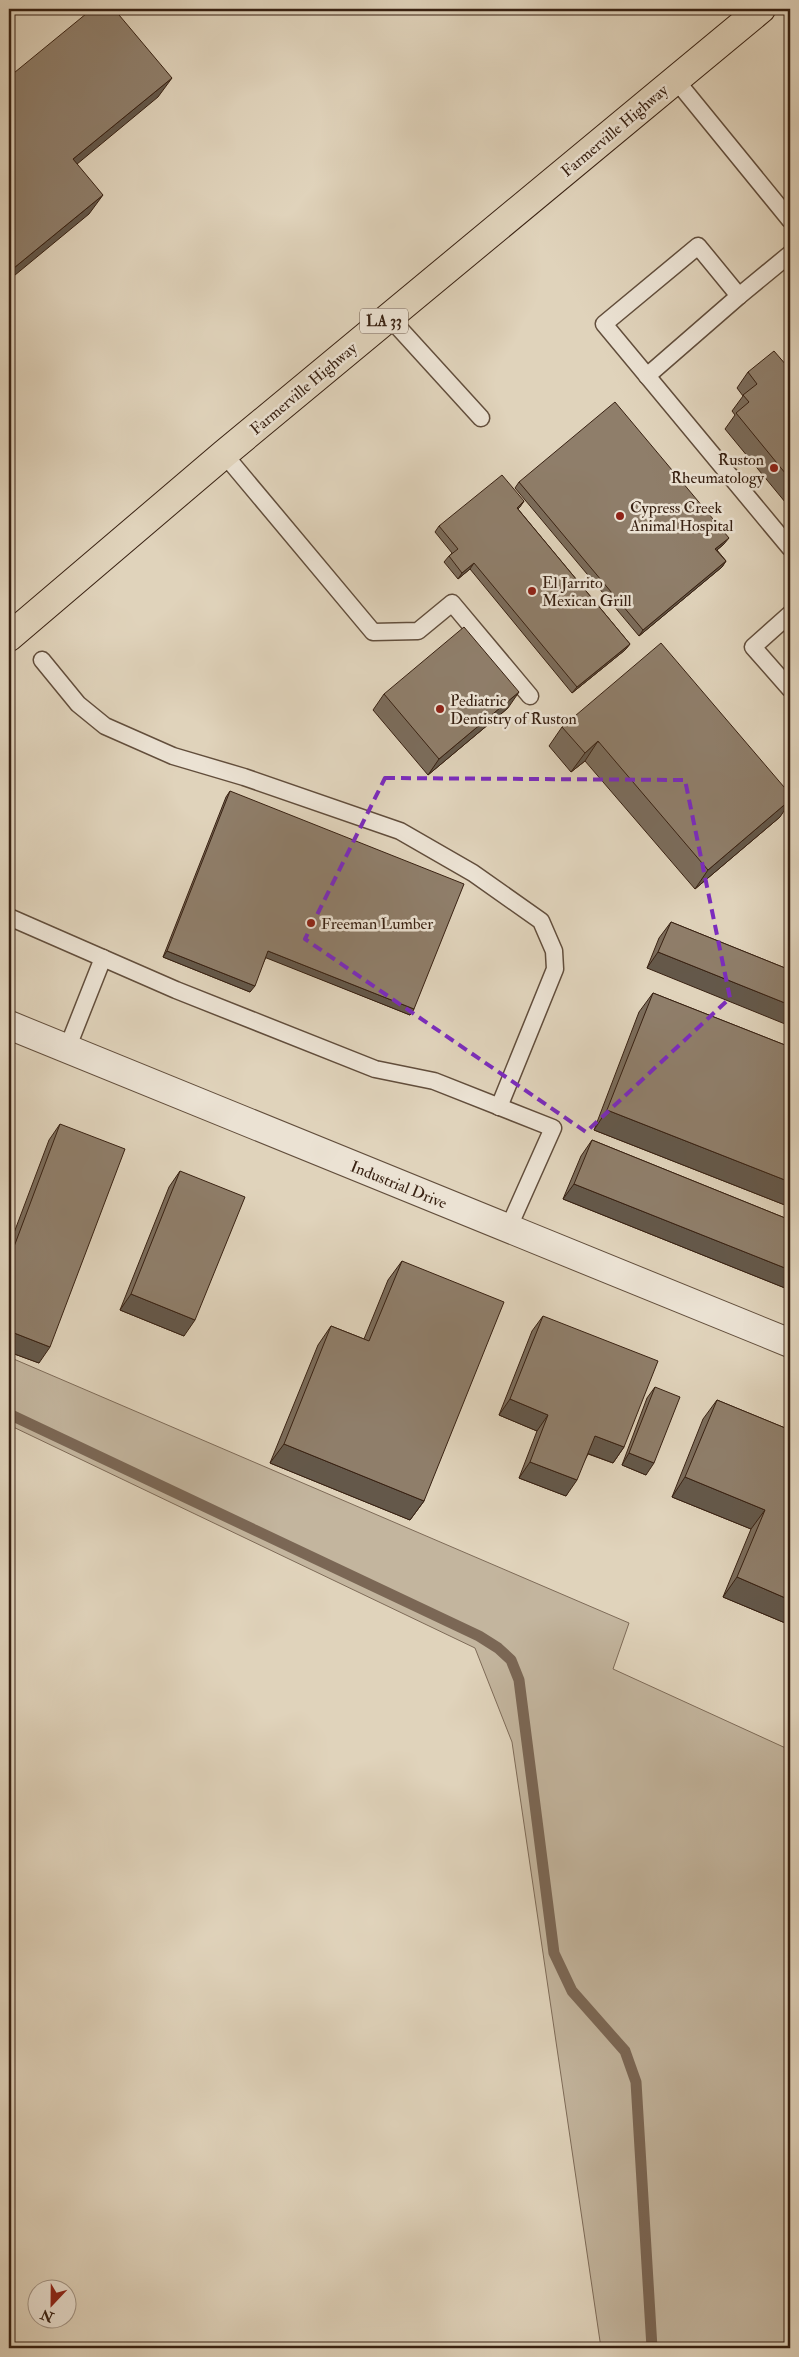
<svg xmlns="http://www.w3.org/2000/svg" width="799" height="2357" font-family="'IM FELL Double Pica',serif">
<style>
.green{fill:#c3b59e;stroke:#7e6b58}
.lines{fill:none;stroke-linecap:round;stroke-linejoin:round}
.stream{stroke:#7b6755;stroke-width:11}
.lane-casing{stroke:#624e3c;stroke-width:19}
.street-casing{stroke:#624e3c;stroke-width:30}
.primary-casing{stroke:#382112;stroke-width:30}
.lane{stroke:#ebe2d3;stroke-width:16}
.street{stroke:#ebe2d3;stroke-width:28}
.primary{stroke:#e0d3bb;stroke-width:28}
.wall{fill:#7b6c5b;stroke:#382112}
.shaded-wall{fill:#64584a;stroke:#382112}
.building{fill:#8f7e6a;stroke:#382112}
.marked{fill:none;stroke:#7b2cbf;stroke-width:4;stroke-dasharray:10 6;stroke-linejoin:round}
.poi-dot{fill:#8f2418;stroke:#ebe2d3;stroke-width:2}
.labels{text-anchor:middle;stroke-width:5;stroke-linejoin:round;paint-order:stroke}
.shield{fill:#ebe2d3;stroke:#6e5b4c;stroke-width:1}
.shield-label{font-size:15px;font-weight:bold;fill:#382112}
.street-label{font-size:16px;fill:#382112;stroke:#ebe2d3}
.poi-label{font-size:16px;fill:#382112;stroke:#ebe2d3;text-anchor:start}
</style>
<rect width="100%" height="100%" fill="#e0d3bb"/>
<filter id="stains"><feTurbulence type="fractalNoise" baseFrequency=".004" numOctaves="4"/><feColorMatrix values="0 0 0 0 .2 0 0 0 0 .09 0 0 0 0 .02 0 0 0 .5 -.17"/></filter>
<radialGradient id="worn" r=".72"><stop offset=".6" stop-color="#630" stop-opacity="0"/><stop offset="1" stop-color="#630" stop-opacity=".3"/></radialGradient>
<polygon class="green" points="9,1357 629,1623 613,1669 790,1750 790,2348 601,2348 512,1742 475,1648 9,1425"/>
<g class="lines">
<polyline class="stream" points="9,1414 479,1636 498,1648 511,1660 519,1680 554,1953 572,1991 625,2051 636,2082 652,2348"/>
<g class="lane-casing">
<g id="lane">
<polyline points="675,79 790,220"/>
<polyline points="790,254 739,296 698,246 604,324 790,548"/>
<polyline points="389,317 481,418"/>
<polyline points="647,376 739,296"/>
<polyline points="224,454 373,632 418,631 452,603 530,696"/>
<polyline points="790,614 753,647 790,689"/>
<polyline points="42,660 78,704 105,726 173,756 244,777 400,831 473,873 541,921 554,951 555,969 499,1107"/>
<polyline points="9,917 176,990 375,1069 434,1081 553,1128 508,1229"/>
<polyline points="67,1049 103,958"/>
</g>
</g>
<g class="street-casing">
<polyline id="street" points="9,1025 790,1343"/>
</g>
<g class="primary-casing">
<polyline id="primary" points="9,637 224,454 761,9"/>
</g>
<use href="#lane" class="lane"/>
<use href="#street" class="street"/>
<use href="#primary" class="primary"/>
</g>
<g class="wall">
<polygon points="790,364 790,508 725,429 735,415 732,411 743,396 737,388 748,372 787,366"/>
<polygon points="519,482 724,544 717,550 726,561 722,567 639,636 515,488"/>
<polygon points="524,501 518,509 630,644 625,650 572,693 470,569 458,579 444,562 449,556 452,553 435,532 439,526"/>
<polygon points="384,694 508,708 428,775 373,710"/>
<polygon points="562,727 780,817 695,889 585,761 571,772 549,746"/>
<polygon points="230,791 414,1009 410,1015 266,957 250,992 163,957 226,797"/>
<polygon points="671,922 790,970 647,968 659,938"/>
<polygon points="653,993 790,1047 790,1207 594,1130 639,1012"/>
<polygon points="60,1124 39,1363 9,1352 9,1246 49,1140"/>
<polygon points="592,1140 790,1220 790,1290 563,1199 581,1156"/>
<polygon points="180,1171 184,1336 120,1310 169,1187"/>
<polygon points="402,1261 424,1501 410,1520 270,1463 318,1345 331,1326 364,1339 388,1280"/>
<polygon points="543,1316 624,1447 613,1463 588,1454 566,1496 519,1478 537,1431 499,1415 532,1331"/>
<polygon points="655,1387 646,1475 622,1465 647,1398"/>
<polygon points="717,1400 790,1430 790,1625 723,1597 751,1529 672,1497 703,1419"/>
</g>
<g class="shaded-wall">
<polygon points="172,78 158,97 59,179 73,159"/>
<polygon points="103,195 89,214 9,280 9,272"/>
<polygon points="524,501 520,507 513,513 517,508"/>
<polygon points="729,538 724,544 711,555 715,549"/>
<polygon points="726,561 722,567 639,636 643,630"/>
<polygon points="474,563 470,569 458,579 462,573"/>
<polygon points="630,644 625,650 572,693 577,687"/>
<polygon points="519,692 508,708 428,775 439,759"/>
<polygon points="598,741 585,761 571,772 585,753"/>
<polygon points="790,800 790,802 780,817 695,889 708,870"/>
<polygon points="167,951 255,986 250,992 163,957"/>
<polygon points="268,951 414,1009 410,1015 264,957"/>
<polygon points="658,952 790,1005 790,1026 647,968"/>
<polygon points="607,1110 790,1182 790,1207 594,1130"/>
<polygon points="574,1184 790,1270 790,1290 563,1199"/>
<polygon points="131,1294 195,1320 184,1336 120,1310"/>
<polygon points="9,1331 50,1347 39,1363 9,1352"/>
<polygon points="510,1399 548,1415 537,1431 499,1415"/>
<polygon points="595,1436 624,1447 613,1463 584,1452"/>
<polygon points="284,1444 424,1501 410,1520 270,1463"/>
<polygon points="629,1453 654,1463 646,1475 622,1465"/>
<polygon points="530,1462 577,1480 566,1496 519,1478"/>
<polygon points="685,1477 765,1510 751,1529 672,1497"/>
<polygon points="737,1577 790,1600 790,1625 723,1597"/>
</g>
<g class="building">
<polygon points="92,9 114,9 172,78 73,159 103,195 9,272 9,77"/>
<polygon points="774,351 787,366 790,364 790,479 736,413 749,402 743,395 757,384 748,372"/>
<polygon points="615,402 729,538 715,549 726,561 643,630 519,482"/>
<polygon points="502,475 524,501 517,508 630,644 577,687 474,563 462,573 449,556 458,549 439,526"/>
<polygon points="464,627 519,692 439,759 384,694"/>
<polygon points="661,643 790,794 790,800 708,870 598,741 585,753 562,727"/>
<polygon points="230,791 464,884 414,1009 268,951 255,986 167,951"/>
<polygon points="671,922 790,970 790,1005 658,952"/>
<polygon points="653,993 790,1047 790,1182 607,1110"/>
<polygon points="60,1124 125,1149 50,1347 9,1331 9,1260"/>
<polygon points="592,1140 790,1220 790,1270 574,1184"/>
<polygon points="180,1171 245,1197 195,1320 131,1294"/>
<polygon points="402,1261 504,1302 424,1501 284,1444 331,1326 369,1341"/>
<polygon points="543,1316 658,1361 624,1447 595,1436 577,1480 530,1462 548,1415 510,1399"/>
<polygon points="655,1387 680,1397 654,1463 629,1453"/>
<polygon points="717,1400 790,1430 790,1600 737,1577 765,1510 685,1477"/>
</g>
<path class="marked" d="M385,778L685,780L730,998L586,1132L305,939Z"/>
<g class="poi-dot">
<circle cx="774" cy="468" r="5"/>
<circle cx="620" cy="516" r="5"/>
<circle cx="532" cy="591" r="5"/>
<circle cx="440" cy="709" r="5"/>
<circle cx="311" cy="923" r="5"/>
</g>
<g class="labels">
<rect class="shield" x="360" y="308.5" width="48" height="25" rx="4"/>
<g class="shield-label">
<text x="384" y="326">LA 33</text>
</g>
<g class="street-label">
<text transform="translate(614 130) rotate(-40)" y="6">Farmerville Highway</text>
<text transform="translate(303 388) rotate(-40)" y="6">Farmerville Highway</text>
<text transform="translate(399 1184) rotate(22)" y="6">Industrial Drive</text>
</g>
<g class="poi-label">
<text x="764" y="465" text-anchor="end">Ruston<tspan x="764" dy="18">Rheumatology</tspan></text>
<text x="630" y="513">Cypress Creek<tspan x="630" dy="18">Animal Hospital</tspan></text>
<text x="542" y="588">El Jarrito<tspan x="542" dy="18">Mexican Grill</tspan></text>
<text x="450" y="706">Pediatric<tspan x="450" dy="18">Dentistry of Ruston</tspan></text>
<text x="321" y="929">Freeman Lumber</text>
</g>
</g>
<rect width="799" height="2357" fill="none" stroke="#e0d3bb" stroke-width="30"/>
<rect x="10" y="10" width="779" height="2337" fill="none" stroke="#382112" stroke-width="2.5"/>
<rect x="15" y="15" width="769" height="2327" fill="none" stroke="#382112"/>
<g transform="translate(52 2304) rotate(202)"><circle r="24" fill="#ebe2d3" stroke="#a39586"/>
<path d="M0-4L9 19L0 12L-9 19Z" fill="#8f2418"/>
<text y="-8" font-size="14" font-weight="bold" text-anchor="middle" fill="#382112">N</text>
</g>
<rect width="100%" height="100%" filter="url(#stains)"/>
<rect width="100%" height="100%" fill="url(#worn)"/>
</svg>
